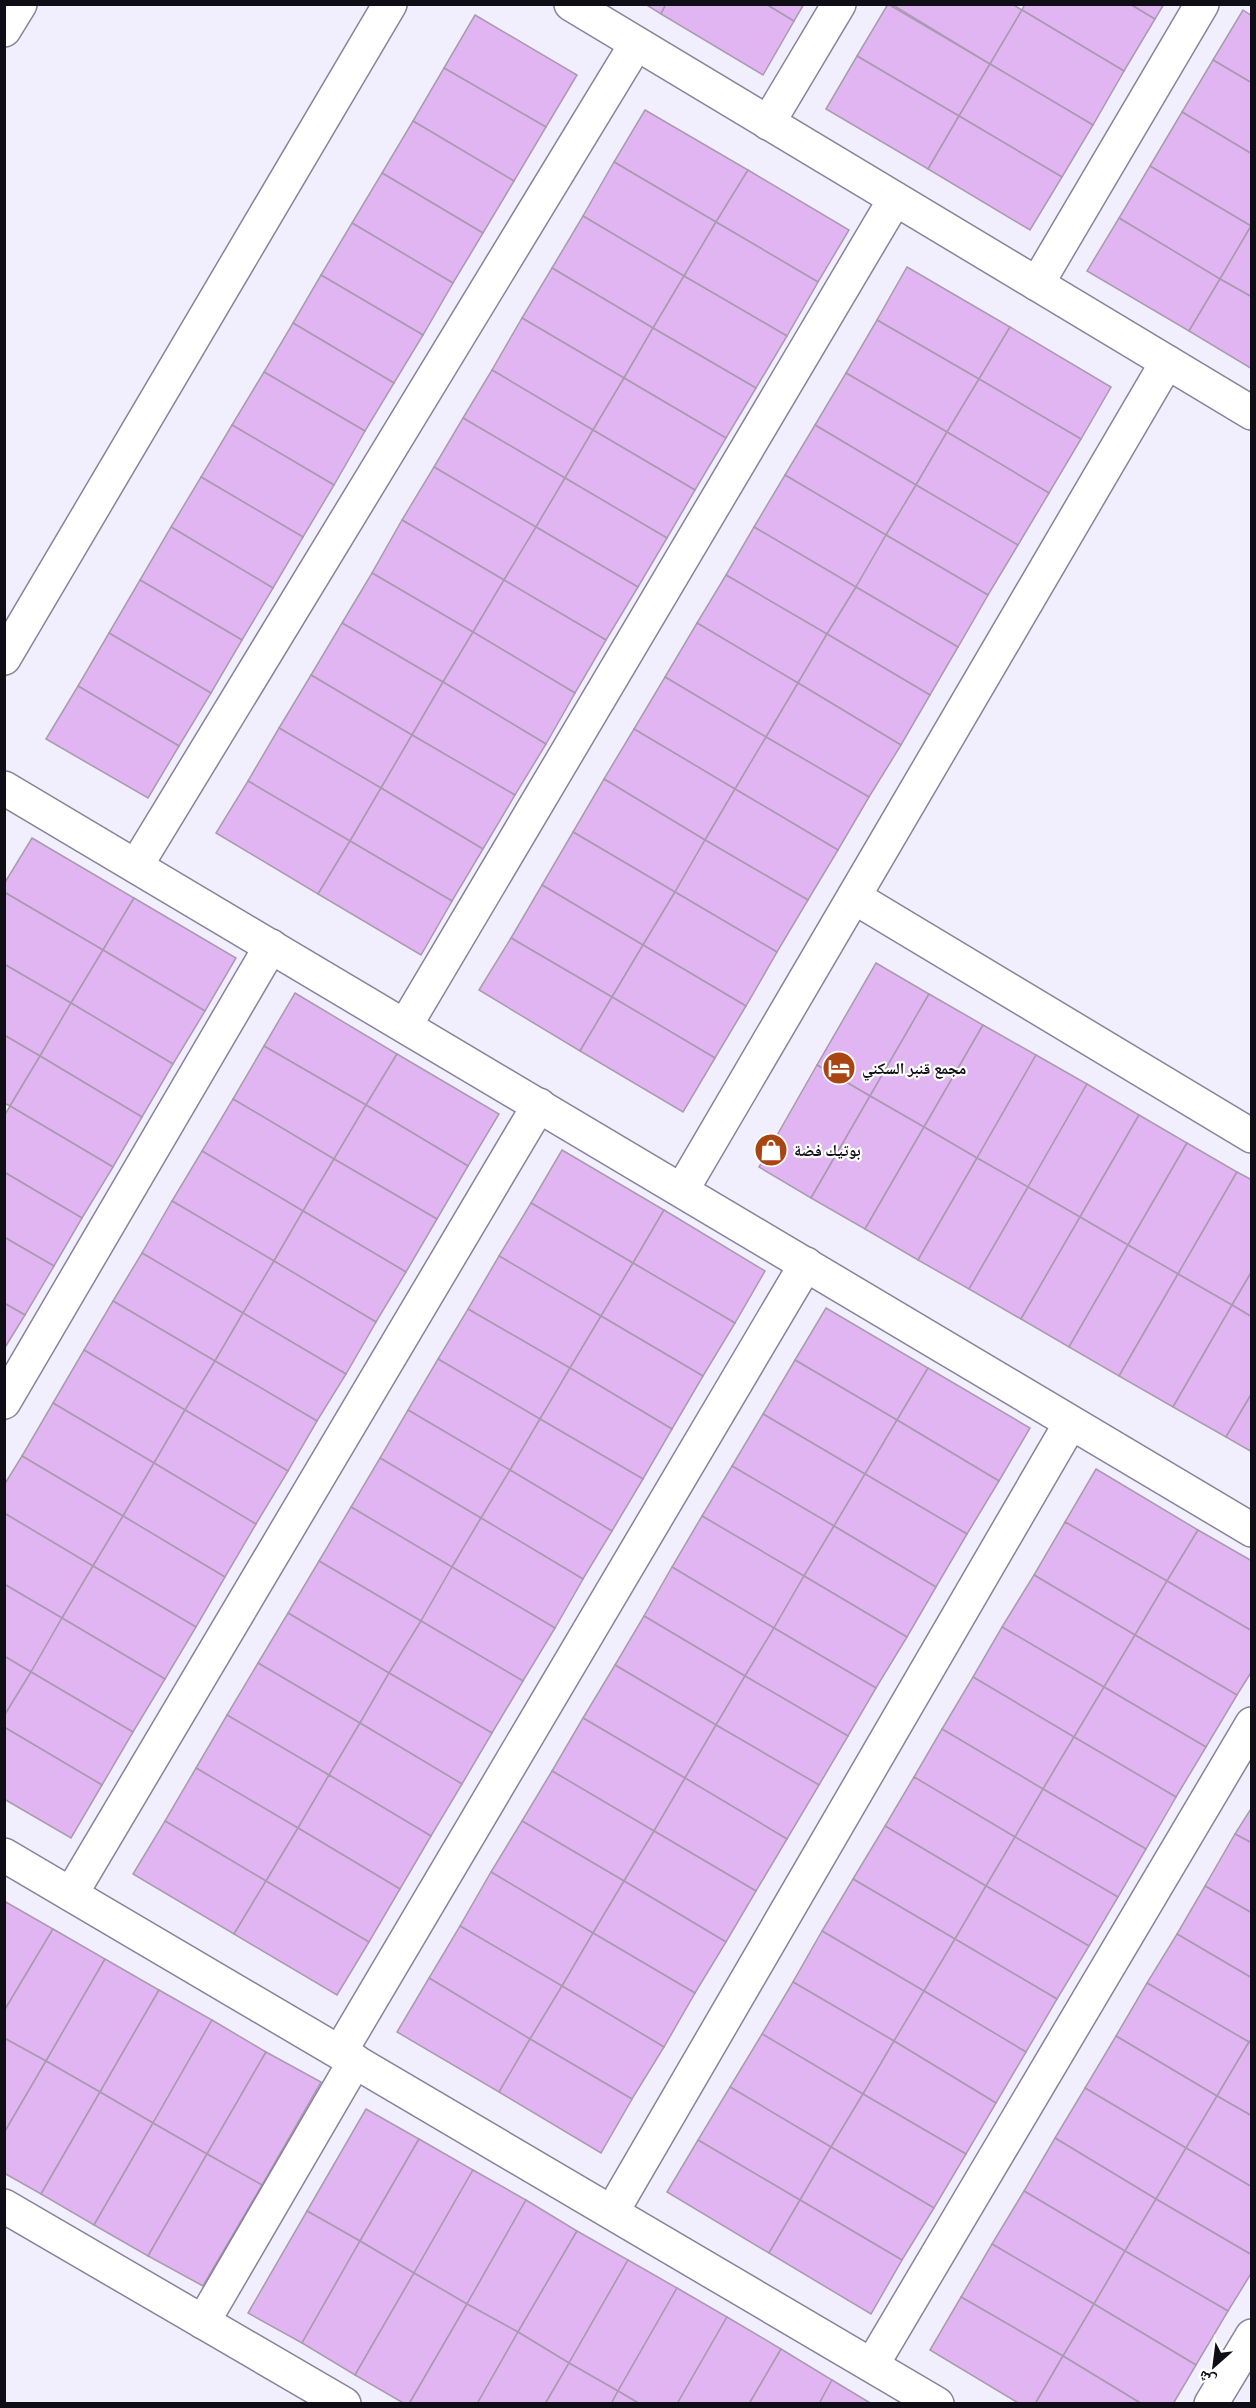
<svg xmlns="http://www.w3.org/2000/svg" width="1256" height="2408" font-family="Signika,'Noto Naskh Arabic',sans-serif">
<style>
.building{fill:#e1b5f2;stroke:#a99aaf;stroke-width:1.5}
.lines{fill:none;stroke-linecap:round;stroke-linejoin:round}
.minor-casing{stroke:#88839a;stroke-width:36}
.minor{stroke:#fff;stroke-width:33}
.labels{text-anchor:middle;stroke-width:4.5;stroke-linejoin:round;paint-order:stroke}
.poi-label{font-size:16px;font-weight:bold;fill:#0f0d15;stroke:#fff;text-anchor:start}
</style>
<rect width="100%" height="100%" fill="#f1eefe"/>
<g class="building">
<polygon points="645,4 666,4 661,14"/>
<polygon points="666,4 766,4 794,21 763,75 661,14"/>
<polygon points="766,4 804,4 794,21"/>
<polygon points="888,4 990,64 959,116 857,56"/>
<polygon points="891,4 1012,4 1022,10 990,64"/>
<polygon points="1025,4 1130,4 1155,19 1124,71 1022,10"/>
<polygon points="1130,4 1164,4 1155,19"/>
<polygon points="1022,10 1124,71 1093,125 990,64"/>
<polygon points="1243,10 1252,16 1252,83 1213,60"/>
<polygon points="475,15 577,75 546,127 444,68"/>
<polygon points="857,56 959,116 928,169 826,109"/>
<polygon points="1213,60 1252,83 1252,154 1182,112"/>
<polygon points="990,64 1093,125 1062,177 959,116"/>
<polygon points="444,68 546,127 514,181 413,121"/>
<polygon points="645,110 748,170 716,222 614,162"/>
<polygon points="1182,112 1252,154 1251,226 1150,166"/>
<polygon points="959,116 1062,177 1030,230 928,169"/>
<polygon points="413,121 514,181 483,233 382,173"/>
<polygon points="614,162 716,222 684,276 583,216"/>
<polygon points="1150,166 1251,226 1220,279 1119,218"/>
<polygon points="748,170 849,230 818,282 716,222"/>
<polygon points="382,173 483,233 453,283 352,223"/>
<polygon points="583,216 684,276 653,328 552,268"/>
<polygon points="1119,218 1220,279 1189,331 1087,271"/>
<polygon points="716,222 818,282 787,336 684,276"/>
<polygon points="352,223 453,283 423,335 321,275"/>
<polygon points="1251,226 1252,226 1252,297 1220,279"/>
<polygon points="907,267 1010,327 979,379 877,320"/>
<polygon points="552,268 653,328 624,378 522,318"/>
<polygon points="321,275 423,335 394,383 293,323"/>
<polygon points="684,276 787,336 756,388 653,328"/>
<polygon points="1220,279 1252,297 1252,369 1189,331"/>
<polygon points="522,318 624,378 593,430 492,370"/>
<polygon points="877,320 979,379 947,432 846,373"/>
<polygon points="293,323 394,383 365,431 264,372"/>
<polygon points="1010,327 1111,387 1081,439 979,379"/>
<polygon points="653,328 756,388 726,438 624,378"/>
<polygon points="492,370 593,430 565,478 463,418"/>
<polygon points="264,372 365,431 334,485 232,425"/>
<polygon points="846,373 947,432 916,485 815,425"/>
<polygon points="624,378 726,438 695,490 593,430"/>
<polygon points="979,379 1081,439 1049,493 947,432"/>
<polygon points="463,418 565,478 536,527 434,467"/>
<polygon points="232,425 334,485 303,537 201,477"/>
<polygon points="815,425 916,485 886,535 785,475"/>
<polygon points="593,430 695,490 667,538 565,478"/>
<polygon points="947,432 1049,493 1018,545 916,485"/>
<polygon points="434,467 536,527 504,580 402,520"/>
<polygon points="785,475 886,535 856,587 754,527"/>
<polygon points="201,477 303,537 273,588 171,527"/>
<polygon points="565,478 667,538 638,587 536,527"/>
<polygon points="916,485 1018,545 988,595 886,535"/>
<polygon points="402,520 504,580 473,632 372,573"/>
<polygon points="171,527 273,588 242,640 140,580"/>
<polygon points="536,527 638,587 606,640 504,580"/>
<polygon points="754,527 856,587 827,634 726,575"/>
<polygon points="886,535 988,595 958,647 856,587"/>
<polygon points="372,573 473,632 443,682 342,623"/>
<polygon points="726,575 827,634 798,683 697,623"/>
<polygon points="140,580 242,640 211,693 109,633"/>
<polygon points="504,580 606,640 575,693 473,632"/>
<polygon points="856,587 958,647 930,695 827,634"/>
<polygon points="342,623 443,682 412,735 311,675"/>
<polygon points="697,623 798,683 766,737 665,677"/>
<polygon points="473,632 575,693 546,744 443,682"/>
<polygon points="109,633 211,693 179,746 78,686"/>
<polygon points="827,634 930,695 901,745 798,683"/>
<polygon points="311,675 412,735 381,788 279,728"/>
<polygon points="665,677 766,737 735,789 634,729"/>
<polygon points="443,682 546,744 515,795 412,735"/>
<polygon points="798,683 901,745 869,797 766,737"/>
<polygon points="78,686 179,746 148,798 46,739"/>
<polygon points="279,728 381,788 350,841 248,781"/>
<polygon points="634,729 735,789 705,840 604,779"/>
<polygon points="412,735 515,795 483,849 381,788"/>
<polygon points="766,737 869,797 838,850 735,789"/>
<polygon points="604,779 705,840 675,892 573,832"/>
<polygon points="248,781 350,841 318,894 216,833"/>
<polygon points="381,788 483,849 452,901 350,841"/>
<polygon points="735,789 838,850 808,900 705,840"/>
<polygon points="573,832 675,892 643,945 542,885"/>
<polygon points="32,838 134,898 103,950 4,892 4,884"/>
<polygon points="705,840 808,900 777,952 675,892"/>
<polygon points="350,841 452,901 421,955 318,894"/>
<polygon points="542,885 643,945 612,997 511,938"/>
<polygon points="4,892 103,950 71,1003 4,964"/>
<polygon points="675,892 777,952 746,1006 643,945"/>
<polygon points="134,898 236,958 205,1011 103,950"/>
<polygon points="511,938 612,997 580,1051 479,990"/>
<polygon points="643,945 746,1006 715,1058 612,997"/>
<polygon points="103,950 205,1011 173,1064 71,1003"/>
<polygon points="876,963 929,994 870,1096 817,1065"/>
<polygon points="4,964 71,1003 40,1056 4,1035"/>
<polygon points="295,993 397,1054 366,1105 264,1046"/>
<polygon points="929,994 983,1025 924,1127 870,1096"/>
<polygon points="612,997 715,1058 683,1112 580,1051"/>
<polygon points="71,1003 173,1064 142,1117 40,1056"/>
<polygon points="983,1025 1036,1055 977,1158 924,1127"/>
<polygon points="4,1035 40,1056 10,1106 4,1103"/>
<polygon points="264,1046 366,1105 334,1159 233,1099"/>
<polygon points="397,1054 499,1114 468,1166 366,1105"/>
<polygon points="1036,1055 1087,1084 1028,1187 977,1158"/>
<polygon points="40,1056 142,1117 113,1167 10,1106"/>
<polygon points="817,1065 870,1096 811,1198 759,1167"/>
<polygon points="1087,1084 1139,1115 1080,1217 1028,1187"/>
<polygon points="870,1096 924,1127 865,1229 811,1198"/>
<polygon points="233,1099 334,1159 303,1211 202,1151"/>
<polygon points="366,1105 468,1166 437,1219 334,1159"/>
<polygon points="10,1106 113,1167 82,1218 4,1172 4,1116"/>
<polygon points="1139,1115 1187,1143 1128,1245 1080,1217"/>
<polygon points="924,1127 977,1158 918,1260 865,1229"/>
<polygon points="1187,1143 1237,1172 1178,1274 1128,1245"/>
<polygon points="562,1150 664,1210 633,1263 531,1203"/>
<polygon points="202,1151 303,1211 274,1261 172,1201"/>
<polygon points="977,1158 1028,1187 969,1289 918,1260"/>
<polygon points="334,1159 437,1219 406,1272 303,1211"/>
<polygon points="4,1172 82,1218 54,1266 4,1237"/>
<polygon points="1237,1172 1252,1180 1252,1271 1232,1305 1178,1274"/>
<polygon points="1028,1187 1080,1217 1021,1319 969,1289"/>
<polygon points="172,1201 274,1261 243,1313 142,1253"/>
<polygon points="531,1203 633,1263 601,1316 499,1256"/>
<polygon points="664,1210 765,1271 735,1323 633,1263"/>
<polygon points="303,1211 406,1272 376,1322 274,1261"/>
<polygon points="1080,1217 1128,1245 1069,1347 1021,1319"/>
<polygon points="4,1237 54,1266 25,1315 4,1303"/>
<polygon points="1128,1245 1178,1274 1119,1376 1069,1347"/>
<polygon points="142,1253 243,1313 215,1361 113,1301"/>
<polygon points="499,1256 601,1316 570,1368 468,1309"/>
<polygon points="274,1261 376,1322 346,1374 243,1313"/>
<polygon points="633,1263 735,1323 703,1376 601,1316"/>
<polygon points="1252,1271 1252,1317 1232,1305"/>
<polygon points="1178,1274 1232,1305 1173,1407 1119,1376"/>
<polygon points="113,1301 215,1361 185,1410 84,1350"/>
<polygon points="4,1303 25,1315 4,1349"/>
<polygon points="1232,1305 1252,1317 1252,1393 1226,1437 1173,1407"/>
<polygon points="826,1308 928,1368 897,1420 795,1360"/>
<polygon points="468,1309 570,1368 540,1419 438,1359"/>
<polygon points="243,1313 346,1374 317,1421 215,1361"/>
<polygon points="601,1316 703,1376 672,1429 570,1368"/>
<polygon points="84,1350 185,1410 154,1463 53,1403"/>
<polygon points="438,1359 540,1419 510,1470 408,1410"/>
<polygon points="795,1360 897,1420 865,1474 763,1414"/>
<polygon points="215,1361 317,1421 288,1471 185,1410"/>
<polygon points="570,1368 672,1429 643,1479 540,1419"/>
<polygon points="928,1368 1030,1428 999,1481 897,1420"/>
<polygon points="1252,1393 1252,1452 1226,1437"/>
<polygon points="53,1403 154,1463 123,1516 22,1456"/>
<polygon points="185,1410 288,1471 256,1524 154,1463"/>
<polygon points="408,1410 510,1470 481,1518 380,1458"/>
<polygon points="763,1414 865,1474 834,1526 732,1466"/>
<polygon points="540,1419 643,1479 612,1531 510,1470"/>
<polygon points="897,1420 999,1481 967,1534 865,1474"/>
<polygon points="22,1456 123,1516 93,1566 4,1513 4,1485"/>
<polygon points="380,1458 481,1518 452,1567 351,1507"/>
<polygon points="154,1463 256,1524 225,1577 123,1516"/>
<polygon points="732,1466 834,1526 804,1576 702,1516"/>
<polygon points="1096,1469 1198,1530 1167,1581 1065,1522"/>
<polygon points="510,1470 612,1531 583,1579 481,1518"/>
<polygon points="865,1474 967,1534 936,1587 834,1526"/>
<polygon points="351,1507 452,1567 421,1621 319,1561"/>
<polygon points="4,1513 93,1566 62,1618 4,1584"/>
<polygon points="123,1516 225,1577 196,1627 93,1566"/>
<polygon points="702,1516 804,1576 774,1628 672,1567"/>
<polygon points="481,1518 583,1579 555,1628 452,1567"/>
<polygon points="1065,1522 1167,1581 1135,1635 1034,1575"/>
<polygon points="834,1526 936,1587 907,1637 804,1576"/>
<polygon points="1198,1530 1252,1561 1252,1631 1167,1581"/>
<polygon points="319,1561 421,1621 389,1673 288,1613"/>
<polygon points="93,1566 196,1627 165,1679 62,1618"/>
<polygon points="452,1567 555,1628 523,1681 421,1621"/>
<polygon points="672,1567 774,1628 745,1676 644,1616"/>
<polygon points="1034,1575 1135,1635 1104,1687 1002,1627"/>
<polygon points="804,1576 907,1637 876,1688 774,1628"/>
<polygon points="1167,1581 1252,1631 1252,1671 1237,1695 1135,1635"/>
<polygon points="4,1584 62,1618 31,1672 4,1656"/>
<polygon points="288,1613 389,1673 360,1723 258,1663"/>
<polygon points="644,1616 745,1676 716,1725 615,1665"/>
<polygon points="62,1618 165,1679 133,1732 31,1672"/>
<polygon points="421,1621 523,1681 492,1733 389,1673"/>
<polygon points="1002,1627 1104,1687 1074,1737 973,1677"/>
<polygon points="774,1628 876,1688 848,1736 745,1676"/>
<polygon points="1135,1635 1237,1695 1206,1747 1104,1687"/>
<polygon points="4,1656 31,1672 4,1716"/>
<polygon points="258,1663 360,1723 329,1775 227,1715"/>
<polygon points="615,1665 716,1725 685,1778 583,1718"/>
<polygon points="31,1672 133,1732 102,1785 4,1727 4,1716"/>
<polygon points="389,1673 492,1733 462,1784 360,1723"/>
<polygon points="745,1676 848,1736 819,1785 716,1725"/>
<polygon points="973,1677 1074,1737 1043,1789 942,1729"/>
<polygon points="1104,1687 1206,1747 1176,1797 1074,1737"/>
<polygon points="227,1715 329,1775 298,1828 196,1768"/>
<polygon points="583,1718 685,1778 654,1831 552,1771"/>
<polygon points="360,1723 462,1784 431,1836 329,1775"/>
<polygon points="716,1725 819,1785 787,1839 685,1778"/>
<polygon points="4,1727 102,1785 71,1838 4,1799"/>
<polygon points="942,1729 1043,1789 1015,1837 914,1777"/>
<polygon points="1074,1737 1176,1797 1146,1849 1043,1789"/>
<polygon points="196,1768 298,1828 266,1881 165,1821"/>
<polygon points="552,1771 654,1831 624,1881 522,1821"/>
<polygon points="329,1775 431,1836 400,1889 298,1828"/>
<polygon points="914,1777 1015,1837 986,1886 885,1826"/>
<polygon points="685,1778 787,1839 756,1891 654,1831"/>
<polygon points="1043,1789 1146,1849 1118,1897 1015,1837"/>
<polygon points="1252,1807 1252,1843 1235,1834"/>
<polygon points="165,1821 266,1881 234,1934 133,1874"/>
<polygon points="522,1821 624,1881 593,1933 491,1872"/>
<polygon points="885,1826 986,1886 955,1939 853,1879"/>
<polygon points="298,1828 400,1889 369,1942 266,1881"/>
<polygon points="654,1831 756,1891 726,1942 624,1881"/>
<polygon points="1235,1834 1252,1843 1252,1913 1205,1886"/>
<polygon points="1015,1837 1118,1897 1089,1946 986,1886"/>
<polygon points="491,1872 593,1933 562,1986 460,1926"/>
<polygon points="853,1879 955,1939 924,1991 822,1931"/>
<polygon points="266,1881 369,1942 337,1995 234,1934"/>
<polygon points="624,1881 726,1942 695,1993 593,1933"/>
<polygon points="986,1886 1089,1946 1057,1999 955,1939"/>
<polygon points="1205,1886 1252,1913 1252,1978 1177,1934"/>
<polygon points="4,1901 53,1929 4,2011"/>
<polygon points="460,1926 562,1986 530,2039 429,1978"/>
<polygon points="53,1929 105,1959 46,2061 4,2038 4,2011"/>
<polygon points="822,1931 924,1991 894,2041 793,1982"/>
<polygon points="593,1933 695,1993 664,2047 562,1986"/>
<polygon points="1177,1934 1252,1978 1252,2038 1249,2042 1147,1983"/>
<polygon points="955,1939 1057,1999 1026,2052 924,1991"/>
<polygon points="105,1959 159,1990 100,2092 46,2061"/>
<polygon points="429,1978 530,2039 499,2092 397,2032"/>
<polygon points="793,1982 894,2041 863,2094 762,2034"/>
<polygon points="1147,1983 1249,2042 1217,2096 1116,2036"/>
<polygon points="562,1986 664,2047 632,2099 530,2039"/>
<polygon points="159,1990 212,2020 153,2123 100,2092"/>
<polygon points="924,1991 1026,2052 996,2103 894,2041"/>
<polygon points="212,2020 266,2052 207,2154 153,2123"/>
<polygon points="762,2034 863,2094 831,2147 730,2087"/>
<polygon points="1116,2036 1217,2096 1186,2148 1085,2088"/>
<polygon points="4,2038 46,2061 4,2133"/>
<polygon points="530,2039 632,2099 601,2153 499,2092"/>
<polygon points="894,2041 996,2103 966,2154 863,2094"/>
<polygon points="1249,2042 1252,2044 1252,2116 1217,2096"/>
<polygon points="266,2052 321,2082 262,2185 207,2154"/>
<polygon points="46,2061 100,2092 41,2194 4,2173 4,2133"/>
<polygon points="730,2087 831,2147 800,2200 698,2140"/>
<polygon points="1085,2088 1186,2148 1156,2199 1055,2138"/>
<polygon points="100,2092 153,2123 94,2225 41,2194"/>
<polygon points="863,2094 966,2154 934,2208 831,2147"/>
<polygon points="1217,2096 1252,2116 1252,2187 1186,2148"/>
<polygon points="366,2109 419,2139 360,2241 307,2211"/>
<polygon points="153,2123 207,2154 148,2256 94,2225"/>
<polygon points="1055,2138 1156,2199 1125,2251 1024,2191"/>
<polygon points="419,2139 473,2170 414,2273 360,2241"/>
<polygon points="698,2140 800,2200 769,2253 667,2192"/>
<polygon points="831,2147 934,2208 902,2260 800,2200"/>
<polygon points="1186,2148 1252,2187 1252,2255 1156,2199"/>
<polygon points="207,2154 262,2185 203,2286 148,2256"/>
<polygon points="473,2170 526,2200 467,2304 414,2273"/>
<polygon points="1024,2191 1125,2251 1094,2304 992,2244"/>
<polygon points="1156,2199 1252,2255 1252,2272 1228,2311 1125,2251"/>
<polygon points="526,2200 577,2231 518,2332 467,2304"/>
<polygon points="800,2200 902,2260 871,2314 769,2253"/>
<polygon points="307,2211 360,2241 302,2343 248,2313"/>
<polygon points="577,2231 628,2260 569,2363 518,2332"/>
<polygon points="360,2241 414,2273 355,2375 302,2343"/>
<polygon points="992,2244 1094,2304 1063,2356 961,2297"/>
<polygon points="1125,2251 1228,2311 1196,2365 1094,2304"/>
<polygon points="628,2260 677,2288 618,2391 569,2363"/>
<polygon points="414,2273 467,2304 409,2404 405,2404 355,2375"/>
<polygon points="677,2288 727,2317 677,2404 640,2404 618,2391"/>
<polygon points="961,2297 1063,2356 1035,2404 1020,2404 930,2350"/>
<polygon points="467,2304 518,2332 477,2404 409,2404"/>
<polygon points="1094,2304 1196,2365 1173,2404 1142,2404 1063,2356"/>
<polygon points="727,2317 781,2349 749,2404 677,2404"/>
<polygon points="518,2332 569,2363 545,2404 477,2404"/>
<polygon points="781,2349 832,2380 819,2404 749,2404"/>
<polygon points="1063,2356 1142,2404 1035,2404"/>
<polygon points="569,2363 618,2391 611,2404 545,2404"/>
<polygon points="832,2380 872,2404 819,2404"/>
<polygon points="618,2391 640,2404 611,2404"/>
</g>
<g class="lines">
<g class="minor-casing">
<g id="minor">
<polyline points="571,4 1252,413"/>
<polyline points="4,30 20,4"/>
<polyline points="768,123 839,4"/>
<polyline points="1037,284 1202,4"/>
<polyline points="4,658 390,4"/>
<polyline points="4,788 1252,1530"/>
<polyline points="136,866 636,44"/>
<polyline points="854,897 1252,1136"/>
<polyline points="405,1026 895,199"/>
<polyline points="682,1190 1167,362"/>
<polyline points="4,1402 271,946"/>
<polyline points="4,1855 937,2404"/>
<polyline points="71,1894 539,1105"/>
<polyline points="340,2052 806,1264"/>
<polyline points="4,2206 344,2404"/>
<polyline points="612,2212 1070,1424"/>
<polyline points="203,2322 355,2061"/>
<polyline points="872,2365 1252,1724"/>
<polyline points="1211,2404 1252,2336"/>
</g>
</g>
<use href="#minor" class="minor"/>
</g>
<defs>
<g id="hotel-disc" transform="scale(1.725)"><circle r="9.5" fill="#a94512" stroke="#fff"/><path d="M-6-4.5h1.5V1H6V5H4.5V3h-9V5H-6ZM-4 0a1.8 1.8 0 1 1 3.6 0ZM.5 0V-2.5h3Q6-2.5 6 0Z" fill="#fff"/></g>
<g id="shop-disc" transform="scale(1.725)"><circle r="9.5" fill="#a94512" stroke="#fff"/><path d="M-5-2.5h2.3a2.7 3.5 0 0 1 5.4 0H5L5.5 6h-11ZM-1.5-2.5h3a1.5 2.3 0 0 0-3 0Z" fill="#fff"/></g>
</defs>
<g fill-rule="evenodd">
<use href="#hotel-disc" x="839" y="1068"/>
<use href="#shop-disc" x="771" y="1150"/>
</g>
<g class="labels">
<g class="poi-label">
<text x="862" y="1074">مجمع قنبر السكني</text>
<text x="794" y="1156">بوتيك فضة</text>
</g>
</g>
<rect width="1256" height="2408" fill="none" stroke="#0f0d15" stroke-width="12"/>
<g transform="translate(1214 2366) rotate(208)" stroke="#ffffff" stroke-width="4.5" paint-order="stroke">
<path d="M0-4.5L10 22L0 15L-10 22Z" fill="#0f0d15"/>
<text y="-9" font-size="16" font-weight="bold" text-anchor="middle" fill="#0f0d15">ش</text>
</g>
</svg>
